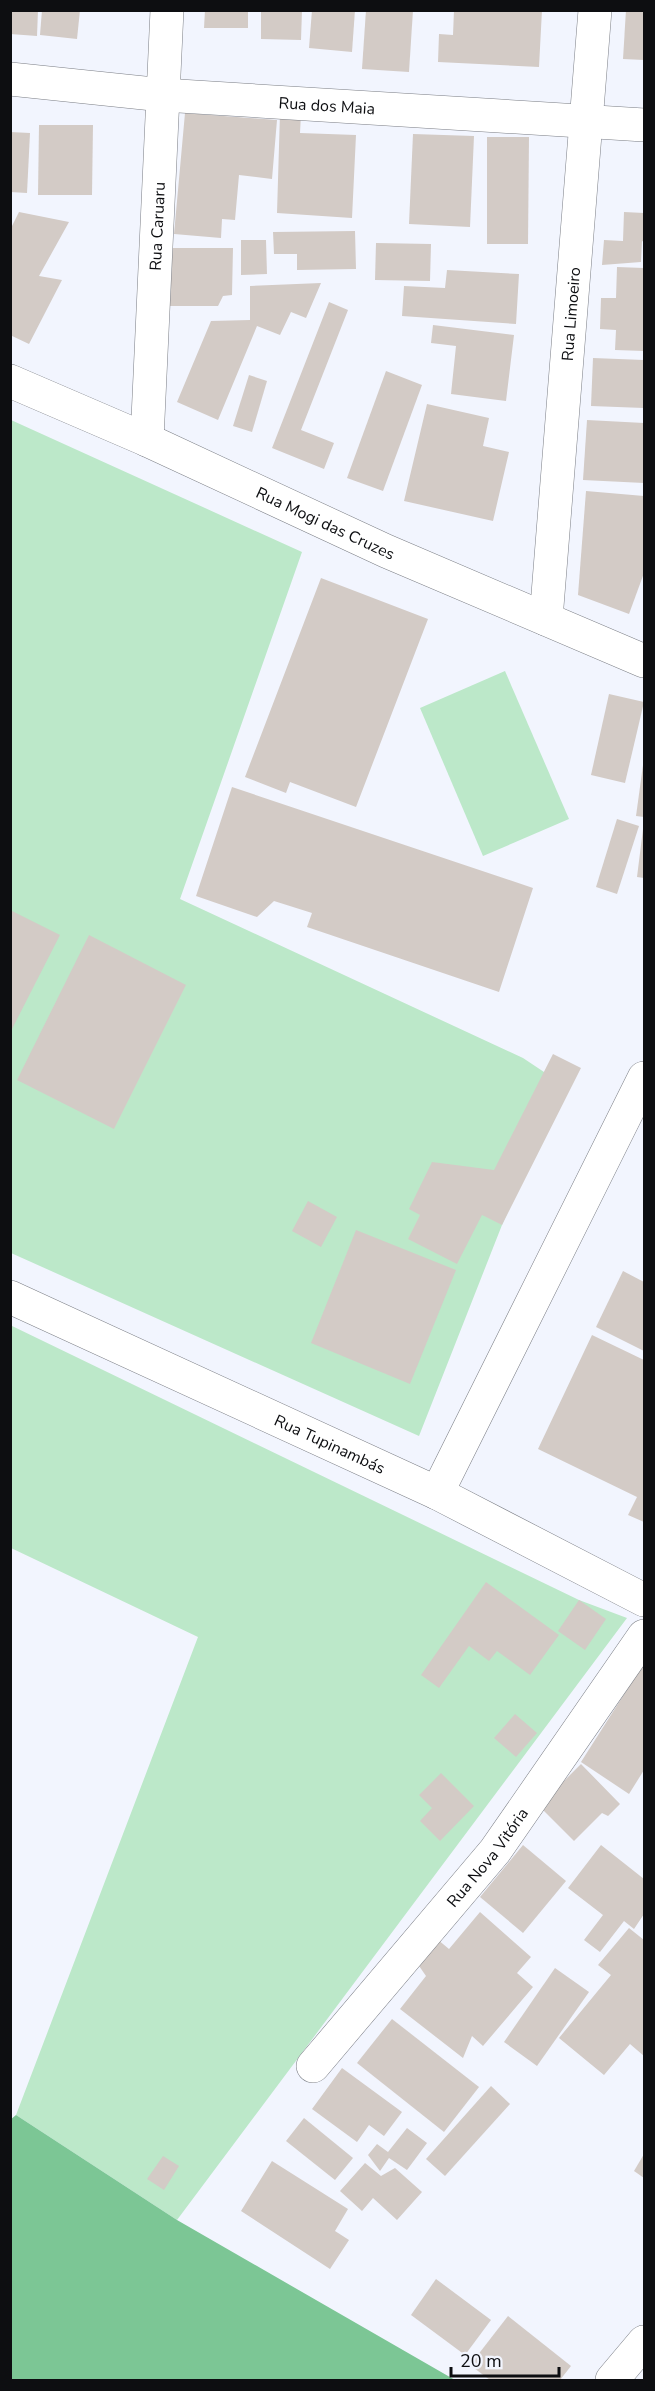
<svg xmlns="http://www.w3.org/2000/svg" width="655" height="2391" font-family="'Nunito Sans',sans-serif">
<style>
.green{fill:#bce8c9}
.forest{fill:#7cc695}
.building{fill:#d3cbc6}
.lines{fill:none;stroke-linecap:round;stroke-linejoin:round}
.minor-casing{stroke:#7b7e85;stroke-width:34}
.minor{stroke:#fff;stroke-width:33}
.labels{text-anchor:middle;stroke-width:4.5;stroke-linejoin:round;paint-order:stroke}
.street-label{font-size:16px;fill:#0d0e11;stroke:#f2f5fe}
</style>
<rect width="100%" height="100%" fill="#f2f5fe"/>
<g class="green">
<polygon points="11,420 302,552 180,899 523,1058 565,1086 502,1225 419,1436 11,1253"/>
<polygon points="505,671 569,819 483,856 420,708"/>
<polygon points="10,1325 579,1600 627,1618 177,2220 16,2115 198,1637 11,1548"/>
</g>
<polygon class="forest" points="16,2115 177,2220 455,2380 11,2380 10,2120"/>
<g class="building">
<polygon points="10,10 38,10 37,36 10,34"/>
<polygon points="42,10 80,10 77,39 40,35"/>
<polygon points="205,10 248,10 248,28 204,28"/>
<polygon points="261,10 302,10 301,40 261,39"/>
<polygon points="312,10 355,10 352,52 309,48"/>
<polygon points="366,10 413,10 409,72 362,69"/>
<polygon points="454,10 542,10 539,67 438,62 439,34 453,35"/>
<polygon points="626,10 644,10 644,60 623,59"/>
<polygon points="185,113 277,120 272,179 239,175 235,220 222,219 221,238 174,234"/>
<polygon points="280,113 301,114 300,133 356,135 352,218 277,213"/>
<polygon points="39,125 93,125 92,195 38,195"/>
<polygon points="10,132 30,133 27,193 10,192"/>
<polygon points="413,134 474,136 470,227 409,224"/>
<polygon points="487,137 529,137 528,244 487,244"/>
<polygon points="19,212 69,222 39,276 62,280 29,344 10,335 10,230"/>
<polygon points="624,212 644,213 644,242 642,241 641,262 602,265 604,240 623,241"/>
<polygon points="355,231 356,269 297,270 297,254 274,254 273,232"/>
<polygon points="241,240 266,240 267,274 241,275"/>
<polygon points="376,243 431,244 430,281 375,280"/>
<polygon points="166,248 233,248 232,295 223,296 218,306 166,306"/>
<polygon points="617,267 644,268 644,351 615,350 616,330 600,329 601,298 616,298"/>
<polygon points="447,270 519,274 516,324 402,316 404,286 445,288"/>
<polygon points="321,283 306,318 291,312 280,335 257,326 218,420 177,402 211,321 250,320 250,286"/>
<polygon points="329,302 348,310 301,430 334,443 324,469 272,448"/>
<polygon points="433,325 514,335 506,401 451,394 456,346 431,343"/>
<polygon points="593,358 644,360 644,408 591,406"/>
<polygon points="386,371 422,385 383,491 347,478"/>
<polygon points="249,375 267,381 252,432 233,426"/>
<polygon points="427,404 489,418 483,446 509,452 493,521 404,501"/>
<polygon points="587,420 644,423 644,483 583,480"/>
<polygon points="586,491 644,496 644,573 629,614 578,595"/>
<polygon points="321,578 428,619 356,807 290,782 286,793 245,777"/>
<polygon points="609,694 644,702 625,783 591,775"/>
<polygon points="643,765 644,765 644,817 636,816"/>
<polygon points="232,787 533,888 499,992 307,927 312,913 274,901 257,917 196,896"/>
<polygon points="617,819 639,826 617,894 596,887"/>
<polygon points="643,829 644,829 644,878 637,877"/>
<polygon points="10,910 60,935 10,1033"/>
<polygon points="89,935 186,985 114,1129 17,1080"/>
<polygon points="553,1054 581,1068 502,1225 482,1215 457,1264 408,1239 420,1215 409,1209 432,1162 494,1170"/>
<polygon points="308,1201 337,1217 321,1247 292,1231"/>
<polygon points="356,1230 456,1270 410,1384 311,1343"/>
<polygon points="623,1271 644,1282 644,1351 596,1327"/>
<polygon points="592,1335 644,1360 644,1522 628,1515 637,1497 538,1449"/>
<polygon points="486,1582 559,1635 530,1675 497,1651 489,1661 469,1646 439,1688 421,1675"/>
<polygon points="579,1600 606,1619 585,1650 558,1631"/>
<polygon points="644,1663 644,1770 629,1794 581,1762"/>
<polygon points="515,1714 537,1733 516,1757 494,1738"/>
<polygon points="581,1764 620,1804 608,1816 602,1813 574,1841 539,1806"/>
<polygon points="441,1773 474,1806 440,1841 420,1821 432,1808 419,1795"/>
<polygon points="523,1845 566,1881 523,1933 480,1897"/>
<polygon points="601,1845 644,1879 644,1914 634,1929 624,1921 600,1952 584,1940 603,1915 568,1888"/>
<polygon points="480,1912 531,1957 517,1973 533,1987 483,2046 472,2036 463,2058 400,2009 426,1976 417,1963 437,1939 449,1949"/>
<polygon points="629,1928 644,1940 644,2056 630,2044 604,2075 559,2038 611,1975 598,1965"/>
<polygon points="555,1968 589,1992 537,2066 504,2042"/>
<polygon points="392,2019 479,2087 444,2132 357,2063"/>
<polygon points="342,2068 402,2112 384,2136 369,2125 357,2142 312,2109"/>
<polygon points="491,2086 510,2104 445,2176 426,2159"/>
<polygon points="304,2118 353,2158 335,2180 286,2141"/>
<polygon points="407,2128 427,2143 407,2170 389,2158 380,2171 368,2155 377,2144 388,2152"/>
<polygon points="644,2154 644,2178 634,2171"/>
<polygon points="163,2156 179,2166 164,2190 147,2179"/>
<polygon points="272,2161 348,2209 335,2231 349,2240 330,2269 241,2211"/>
<polygon points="365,2163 381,2176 395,2168 422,2192 397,2220 373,2198 362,2211 340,2191"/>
<polygon points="436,2279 491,2320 465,2355 411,2315"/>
<polygon points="508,2316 571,2366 560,2380 490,2380 470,2365"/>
</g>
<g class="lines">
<g class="minor-casing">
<g id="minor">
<path id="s1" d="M10,79L163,95L644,125"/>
<path id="s2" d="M10,381L147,440L386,551L644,661"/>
<path id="s3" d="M147,440L167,10"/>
<path id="s4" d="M546,619L595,10"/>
<path id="s5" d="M10,1297L437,1493L644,1600"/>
<polyline points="437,1493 644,1078"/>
<path id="s6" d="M313,2066L495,1851L644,1636"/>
<polyline points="612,2380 644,2342"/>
</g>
</g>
<use href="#minor" class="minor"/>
</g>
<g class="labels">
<g class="street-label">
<text dy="6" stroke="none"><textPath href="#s1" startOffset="318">Rua dos Maia</textPath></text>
<text dy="6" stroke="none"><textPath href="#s3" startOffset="214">Rua Caruaru</textPath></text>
<text dy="6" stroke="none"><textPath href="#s4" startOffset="306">Rua Limoeiro</textPath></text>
<text dy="6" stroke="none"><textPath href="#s2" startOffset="346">Rua Mogi das Cruzes</textPath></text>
<text dy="6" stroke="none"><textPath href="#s5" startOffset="352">Rua Tupinambás</textPath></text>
<text dy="6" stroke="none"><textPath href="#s6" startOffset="272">Rua Nova Vitória</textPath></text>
</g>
</g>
<rect width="655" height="2391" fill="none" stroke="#0d0e11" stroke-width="24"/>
<path d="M451 2367v9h108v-9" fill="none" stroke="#0d0e11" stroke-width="3"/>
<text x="460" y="2367" font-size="18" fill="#0d0e11" stroke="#f2f5fe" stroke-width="4.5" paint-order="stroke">20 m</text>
</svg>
